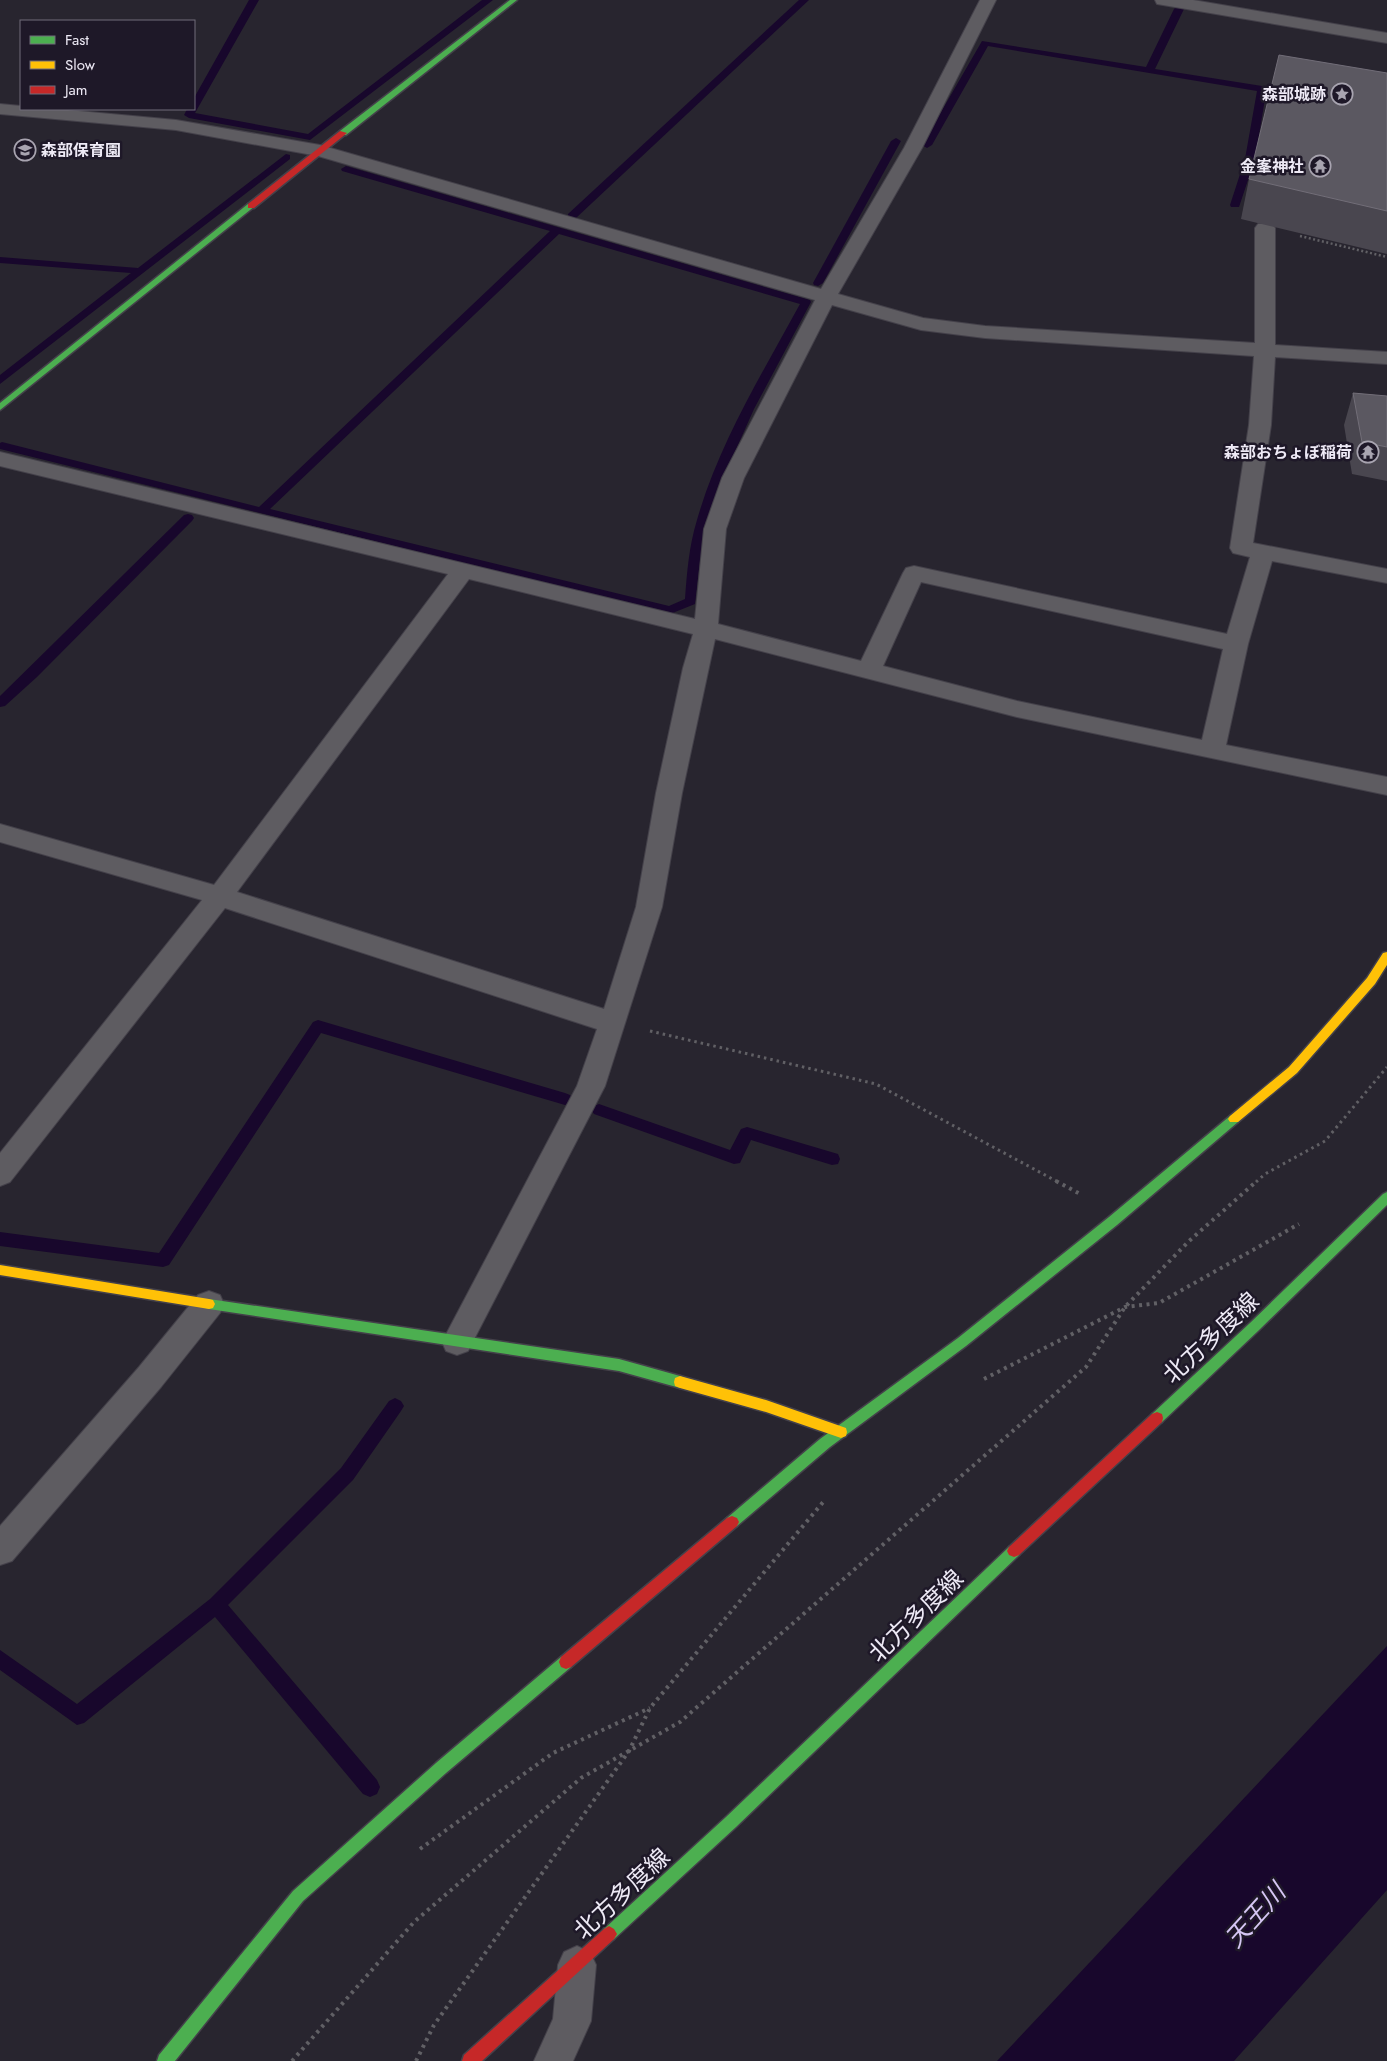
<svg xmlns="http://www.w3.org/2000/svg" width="1387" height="2061" font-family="Jost,'Noto Sans JP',sans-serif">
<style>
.water{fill:#18072c}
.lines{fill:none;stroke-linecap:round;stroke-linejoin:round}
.stream{fill:#18072c;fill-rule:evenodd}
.street-casing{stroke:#44414a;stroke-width:2}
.fast-casing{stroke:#44414a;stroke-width:3}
.slow-casing{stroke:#44414a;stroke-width:3}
.jam-casing{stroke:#44414a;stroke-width:3}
.path-far2{stroke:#616065;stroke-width:2.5;stroke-dasharray:2 2.5;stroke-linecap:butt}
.path-far1{stroke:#616065;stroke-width:3;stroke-dasharray:2.5 4;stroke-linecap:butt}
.path{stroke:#616065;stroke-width:4;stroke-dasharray:3 4.5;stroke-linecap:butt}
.street{fill:#5e5c61;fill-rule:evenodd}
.fast{fill:#4caf50;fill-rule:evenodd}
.slow{fill:#ffc107;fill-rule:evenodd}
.jam{fill:#c62828;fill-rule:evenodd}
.wall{fill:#49464f}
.building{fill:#5b5861;stroke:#726e78}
.labels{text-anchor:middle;stroke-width:5;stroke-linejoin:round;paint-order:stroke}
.far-poi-label{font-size:16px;font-weight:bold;fill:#ede9f5;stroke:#1e1828;text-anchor:end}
.near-street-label{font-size:24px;fill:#ede9f5;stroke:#1e1828}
.near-water-label{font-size:25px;font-style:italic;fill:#d5c6f4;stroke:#1e1828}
</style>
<rect width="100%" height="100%" fill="#28252f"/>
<polygon class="water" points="1387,1646 1387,1890 1234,2061 997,2061"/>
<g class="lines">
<g class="stream">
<polygon points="249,0 259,0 195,113 308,134 482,0 493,0 310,140 189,118 184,115 187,109 194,109 194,98"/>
<polygon points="799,0 809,0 576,218 568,218 568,214"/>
<polygon points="1179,6 1184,9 1155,69 1262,86 1294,94 1289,97 1266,93 1255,159 1239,207 1231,207 1230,205 1245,159 1257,91 988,46 932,145 927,148 922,145 982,41 1146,67 1174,9"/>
<polygon points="896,138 901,141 823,283 818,286 814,285 813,283 891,141"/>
<polygon points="286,154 290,155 290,159 0,384 0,375 131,273 0,263 0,257 138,268"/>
<path d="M346,166L810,300L811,302L754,409L721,483L709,521L700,561L695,604L670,614L0,449V443L2,442L259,507L550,231L342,171L341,169ZM559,234L800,304C762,374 719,443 697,520C689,546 687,572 685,599L669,606L270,509Z"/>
<polygon points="188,514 192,515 194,518 192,521 37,677 5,706 0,707 0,696 184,515"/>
<polygon points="318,1020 565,1093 570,1095 573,1099 570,1103 565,1105 321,1033 169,1265 163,1267 0,1246 0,1232 159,1253 313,1022"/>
<polygon points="599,1104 730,1150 741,1129 747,1127 838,1154 840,1159 838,1164 832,1165 751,1140 740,1163 734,1164 594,1114 591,1110 594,1106"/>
<polygon points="395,1398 401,1401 404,1406 401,1411 353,1480 228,1605 377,1780 380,1787 377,1794 370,1797 363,1794 215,1617 84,1723 77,1725 0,1670 0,1650 77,1704 210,1599 341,1468 389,1401"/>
</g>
<g class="street-casing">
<g id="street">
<path d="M980,0H996L922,148L838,294L923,318L985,326L1255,343V228L1258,224H1272L1275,228V345L1387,352V364L1275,357L1271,425L1253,543L1387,569V583L1272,561L1248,644L1226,745L1387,777V795L1017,717L715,639L682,793L662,907L605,1086L468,1351L457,1355L446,1351L442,1342L577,1086L597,1029L225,908L10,1182L0,1186V1153L202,900L0,842V824L214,885L448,574L0,466V452L695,619L704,529L722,478L815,300L318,156L176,130L0,114V104L21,106V109H57L176,120L320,145L821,289L904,148ZM832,305L921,330L985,338L1254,356L1249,425L1230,548L1233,553L1250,557L1227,634L914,566L906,568L903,573L861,661L718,624L726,529L744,478ZM469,579L693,634L683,668L656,793L636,907L604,1009L237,892ZM921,582L1223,649L1202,740L1017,701L883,666Z"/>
<polygon points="1155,0 1193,0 1387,33 1387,43 1163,5 1157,4"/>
<polygon points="209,1291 220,1295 224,1304 220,1313 161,1387 12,1561 0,1565 0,1526 139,1367 198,1295"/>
<polygon points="577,1946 590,1952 596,1965 591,2021 573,2061 534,2061 553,2019 558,1965 564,1952"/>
</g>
</g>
<g class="fast-casing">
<g id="fast">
<polygon points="510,0 517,0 346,135 340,135 340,131"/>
<polygon points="248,204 255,206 0,410 0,403"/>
<polygon points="1234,1114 1238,1116 1240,1119 1238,1122 1117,1225 966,1346 830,1447 737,1526 732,1528 727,1526 725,1522 727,1518 820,1439 958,1338 1109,1217 1230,1116"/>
<polygon points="1387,1192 1387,1205 1258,1331 1162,1422 1157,1424 1152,1422 1151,1418 1152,1414 1250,1323 1383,1194"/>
<polygon points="209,1299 619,1359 680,1376 685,1378 686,1382 685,1386 680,1388 619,1371 209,1309 205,1308 203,1304 205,1300"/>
<polygon points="1014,1545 1019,1547 1021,1551 1019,1555 736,1827 614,1939 609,1942 604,1939 601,1934 604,1929 726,1817 1009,1547"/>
<polygon points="566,1655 571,1657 573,1662 571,1667 446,1773 303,1901 175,2061 157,2061 159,2055 293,1891 436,1763 561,1657"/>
</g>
</g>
<g class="slow-casing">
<g id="slow">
<polygon points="1387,952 1387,965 1375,984 1297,1073 1238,1122 1230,1122 1228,1119 1230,1116 1289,1067 1367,978 1383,953"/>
<polygon points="0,1265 209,1299 213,1300 215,1304 213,1308 209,1309 0,1275"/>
<polygon points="680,1376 766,1400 846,1428 847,1432 846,1436 841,1438 766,1412 680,1388 675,1386 674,1382 675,1378"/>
</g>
</g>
<g class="jam-casing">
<g id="jam">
<polygon points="340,131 347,133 254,208 248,208 248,204"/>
<polygon points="1157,1412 1162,1414 1163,1418 1162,1422 1019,1555 1014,1557 1009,1555 1007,1551 1009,1547 1152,1414"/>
<polygon points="732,1516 737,1518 739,1522 737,1526 571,1667 566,1669 561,1667 559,1662 561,1657 727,1518"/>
<polygon points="609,1926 614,1929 617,1934 614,1939 482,2061 462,2061 464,2055 604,1929"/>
</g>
</g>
<polyline class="path-far2" points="1300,236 1387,257"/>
<g class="path-far1">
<polyline points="650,1031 876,1084 1058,1182"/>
<polyline points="1256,1182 1265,1174 1325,1141 1387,1067"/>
</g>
<g class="path">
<polyline points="1056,1181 1082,1195"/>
<polyline points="984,1379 1125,1307 1159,1303 1299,1224"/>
<polyline points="420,1849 553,1753 650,1708"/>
<polyline points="292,2061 414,1922 581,1778 680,1722 1086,1367 1125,1307 1189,1241 1257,1181"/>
<polyline points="416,2061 434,2025 629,1751 650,1708 824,1501"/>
</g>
<use href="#street" class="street"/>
<use href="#fast" class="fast"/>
<use href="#slow" class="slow"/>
<use href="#jam" class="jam"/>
</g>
<g class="wall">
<polygon points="1387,73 1387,254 1241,219 1249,179"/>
<polygon points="1353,393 1387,396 1387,481 1352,474 1344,425"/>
</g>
<g class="building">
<polygon points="1279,55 1387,73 1387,211 1249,179"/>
<polygon points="1353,393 1387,396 1387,447 1362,442"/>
</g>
<defs>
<g id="sight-ring" transform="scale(1.125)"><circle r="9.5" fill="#1e1828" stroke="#a8a4b0" stroke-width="1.5"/><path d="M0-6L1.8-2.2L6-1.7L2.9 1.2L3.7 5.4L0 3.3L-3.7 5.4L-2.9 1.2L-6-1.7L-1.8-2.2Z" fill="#a8a4b0"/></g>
<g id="school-ring" transform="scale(1.125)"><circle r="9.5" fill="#1e1828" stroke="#a8a4b0" stroke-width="1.5"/><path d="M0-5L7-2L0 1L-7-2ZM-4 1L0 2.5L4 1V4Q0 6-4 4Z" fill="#a8a4b0"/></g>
<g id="temple-ring" transform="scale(1.125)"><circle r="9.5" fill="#1e1828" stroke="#a8a4b0" stroke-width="1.5"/><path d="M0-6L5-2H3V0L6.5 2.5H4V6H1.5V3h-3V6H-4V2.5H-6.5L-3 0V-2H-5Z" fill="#a8a4b0"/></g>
</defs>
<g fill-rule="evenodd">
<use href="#sight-ring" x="1342" y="94"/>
<use href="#school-ring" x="25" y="150"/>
<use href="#temple-ring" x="1320" y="166"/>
<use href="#temple-ring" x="1368" y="452"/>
</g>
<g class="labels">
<g class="far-poi-label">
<text x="1326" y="100">森部城跡</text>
<text x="41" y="156" text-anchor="start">森部保育園</text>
<text x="1304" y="172">金峯神社</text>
<text x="1352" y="458">森部おちょぼ稲荷</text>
</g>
<g class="near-street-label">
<text transform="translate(1211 1338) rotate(-43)" y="8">北方多度線</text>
<text transform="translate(916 1616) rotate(-44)" y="8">北方多度線</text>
<text transform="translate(622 1894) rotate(-43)" y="8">北方多度線</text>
</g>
<g class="near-water-label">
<text transform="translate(1255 1915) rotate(-48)" y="9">天王川</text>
</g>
</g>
<rect x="20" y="20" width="175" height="90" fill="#1e1828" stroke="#716c7a"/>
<rect x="30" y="36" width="25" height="8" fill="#4caf50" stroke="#716c7a"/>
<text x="65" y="45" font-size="15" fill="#ede9f5">Fast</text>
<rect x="30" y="61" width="25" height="8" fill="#ffc107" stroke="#716c7a"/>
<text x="65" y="70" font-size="15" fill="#ede9f5">Slow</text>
<rect x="30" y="86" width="25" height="8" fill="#c62828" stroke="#716c7a"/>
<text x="65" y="95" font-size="15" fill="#ede9f5">Jam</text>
</svg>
